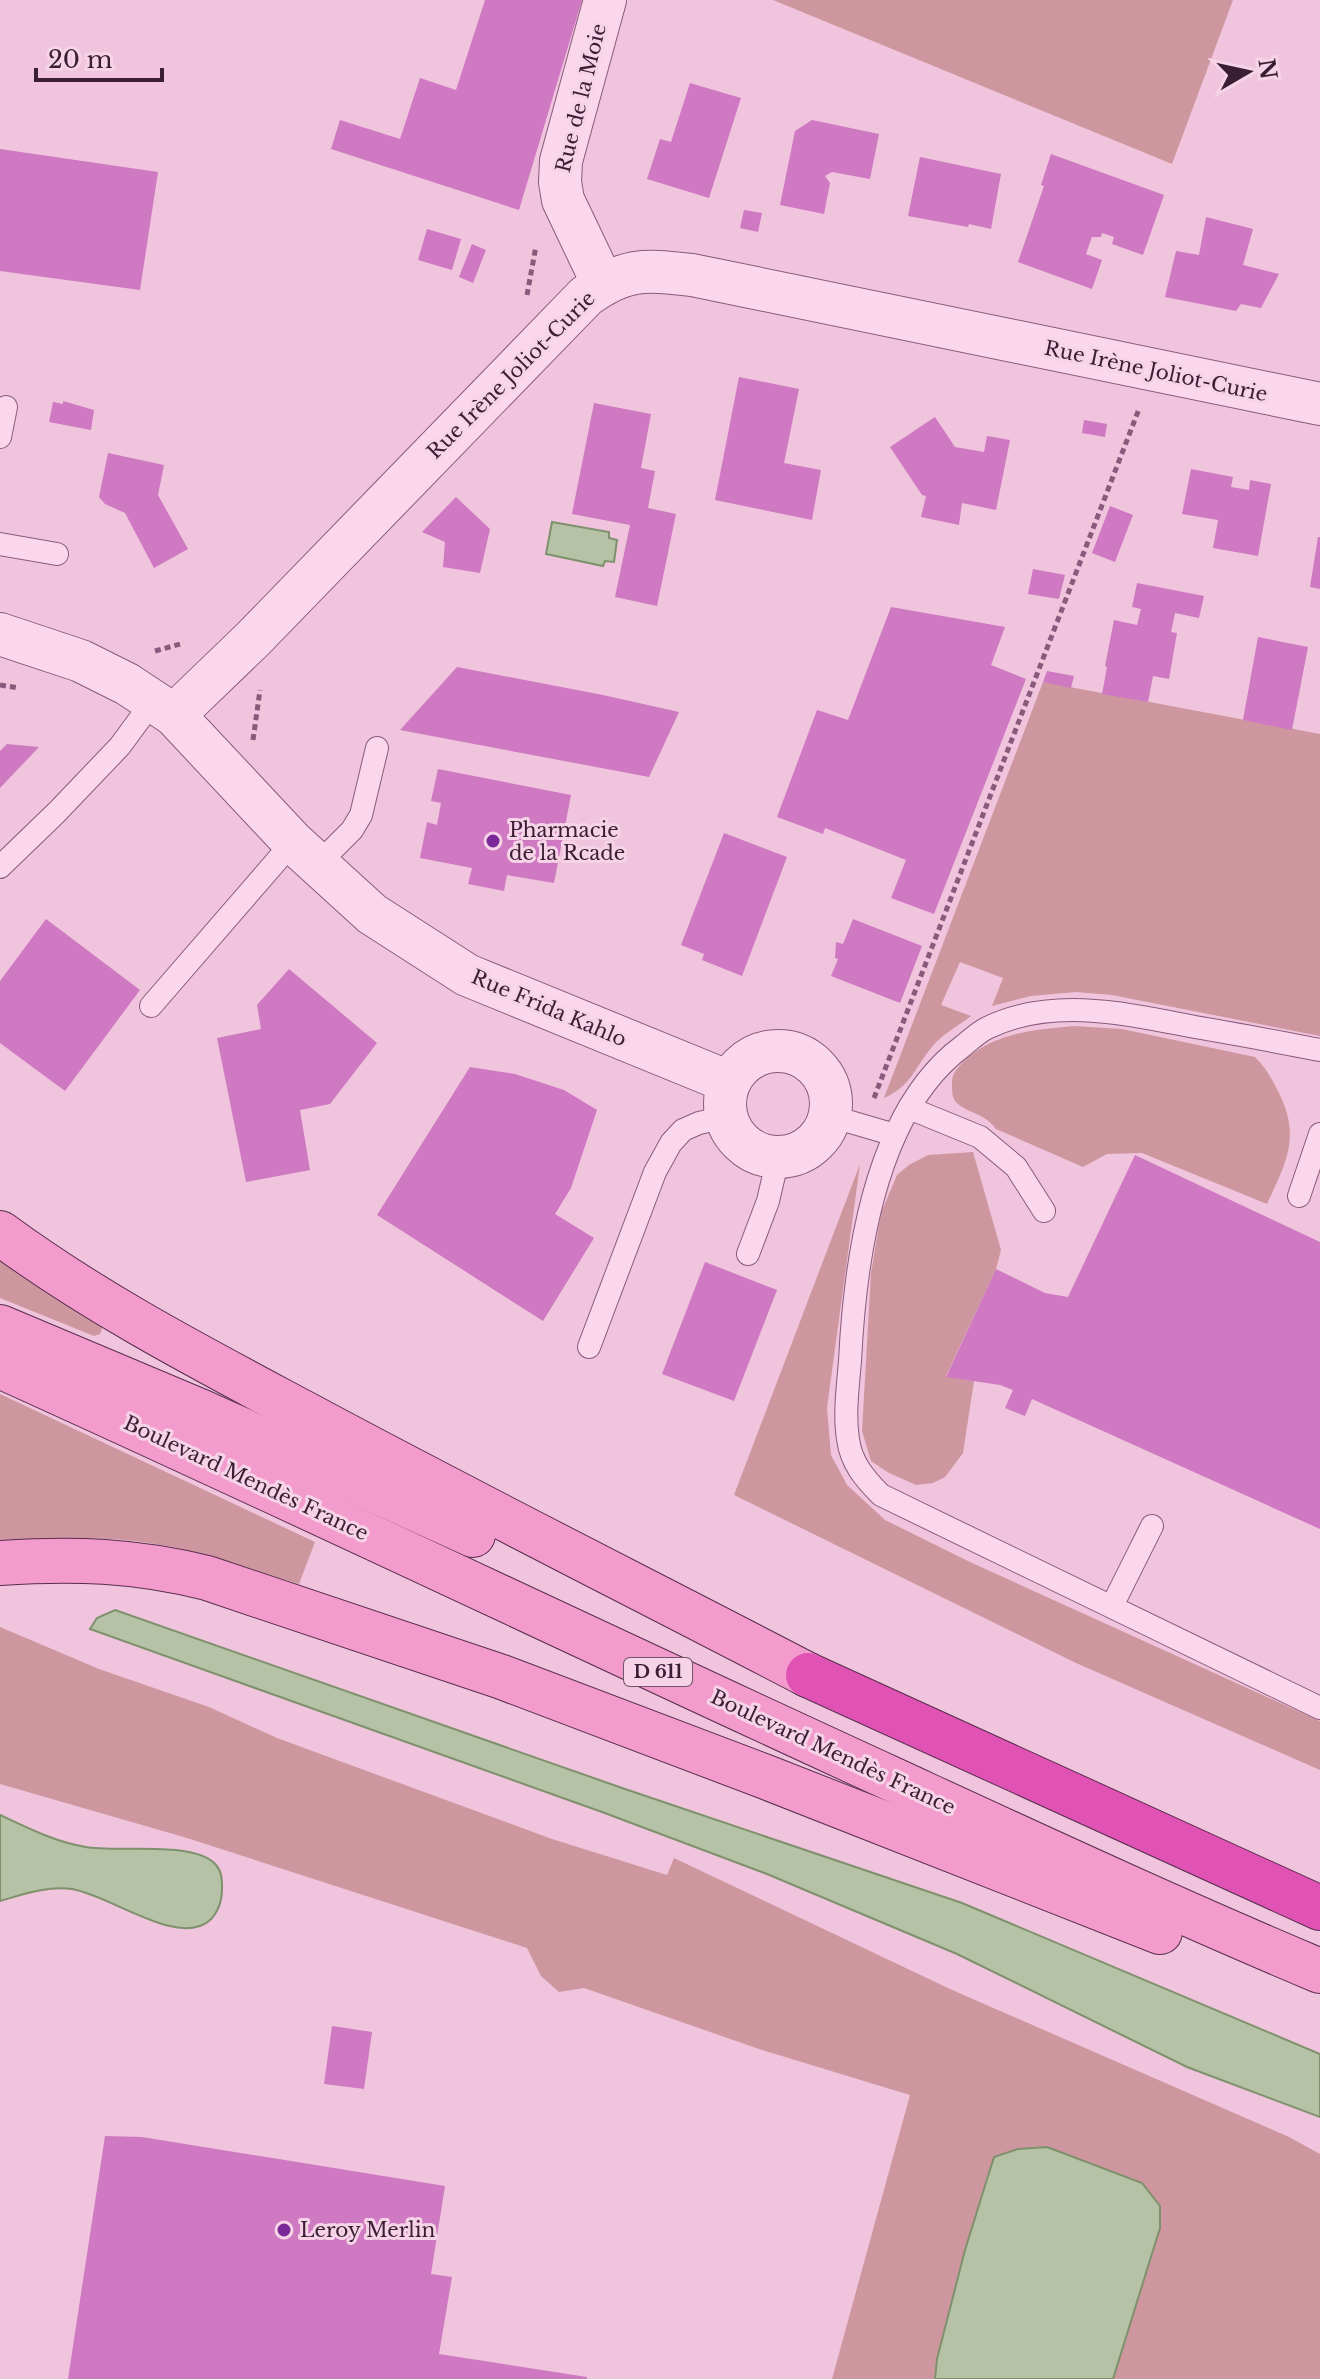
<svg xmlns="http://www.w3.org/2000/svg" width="1320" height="2379" font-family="'Libre Baskerville',serif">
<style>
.green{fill:#ce979f}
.water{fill:#b5c2a6;stroke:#7f916c;stroke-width:2}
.building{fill:#ce79c1}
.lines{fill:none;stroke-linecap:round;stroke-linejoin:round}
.lane-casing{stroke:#8a5a7d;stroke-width:24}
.street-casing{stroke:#8a5a7d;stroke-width:44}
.primary-casing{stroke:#582e4f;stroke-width:46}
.highway-casing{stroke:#582e4f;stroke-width:46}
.path{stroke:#8a5a7d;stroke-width:5;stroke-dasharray:6 4;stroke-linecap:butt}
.lane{stroke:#fad7ea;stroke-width:22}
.street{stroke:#fad7ea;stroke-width:42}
.primary{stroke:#f39bcd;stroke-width:44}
.highway{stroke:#e053b5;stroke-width:44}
.poi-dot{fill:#7c289b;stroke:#f6d3e6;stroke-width:3}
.labels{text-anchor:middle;stroke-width:6;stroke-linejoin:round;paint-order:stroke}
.shield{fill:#f6d3e6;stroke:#725469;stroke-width:2}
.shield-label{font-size:18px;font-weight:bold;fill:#3a1e33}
.street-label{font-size:20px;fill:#3a1e33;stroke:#f6d3e6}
.poi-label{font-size:20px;fill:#3a1e33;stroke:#f6d3e6;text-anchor:start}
</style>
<rect width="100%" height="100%" fill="#efc4dc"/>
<g class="green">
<polygon points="773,0 1233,0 1172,164"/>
<path d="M1043,682L1320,734V1036L1112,995L1076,992L1031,996L992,1006L1003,978L960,962L941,1005L971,1016C958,1026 941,1035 931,1048C914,1069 911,1086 884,1098Z"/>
<path d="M1074,1026L1122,1029L1255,1057C1266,1068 1272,1079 1279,1093C1301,1138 1286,1162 1267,1204L1142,1153L1107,1154L1083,1167L996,1129C984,1112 965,1113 955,1101C952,1097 952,1089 952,1083C952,1073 957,1069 963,1062C994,1032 1034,1030 1074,1026Z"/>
<polygon points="973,1152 1001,1250 996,1269 946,1376 974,1381 963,1453 945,1477 933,1483 916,1485 889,1473 871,1461 862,1431 871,1273 881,1213 897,1175 909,1165 928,1155"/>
<polygon points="860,1164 827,1408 831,1455 847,1485 885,1520 970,1562 1320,1721 1320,1770 1076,1663 734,1495"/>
<polygon points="0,1254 100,1323 102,1329 100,1334 94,1336 0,1298"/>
<path d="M0,1394L315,1542L299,1584C249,1569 200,1550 149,1543C99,1535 50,1539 0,1545Z"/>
<polygon points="0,1627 99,1669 209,1707 277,1738 552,1839 667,1875 674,1858 950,1989 1289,2137 1320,2154 1320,2379 1113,2379 1160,2228 1160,2206 994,2157 965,2250 937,2359 935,2379 832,2379 910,2095 759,2049 584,1988 559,1992 541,1976 527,1948 187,1838 0,1784"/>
</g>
<g class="water">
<polygon points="552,522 609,532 609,538 617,540 614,562 605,561 603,566 546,554"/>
<polygon points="115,1610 625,1789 962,1903 1320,2054 1320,2117 1187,2067 957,1954 767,1874 602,1812 90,1629 97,1618"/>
<path d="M0,1815C28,1828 55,1842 86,1847C117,1853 195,1840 216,1865C222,1872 222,1880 222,1888C222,1901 219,1912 209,1921C177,1947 110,1895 72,1889C47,1886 24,1894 0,1901Z"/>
<polygon points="1047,2147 1142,2183 1160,2206 1160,2228 1113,2379 935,2379 937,2359 965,2250 994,2157 1018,2149"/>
</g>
<g class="building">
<polygon points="485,0 582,0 519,210 331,149 340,120 400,139 420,78 456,90"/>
<polygon points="690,83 741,98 709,198 647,179 660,139 671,142"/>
<polygon points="812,120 879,134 870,179 832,172 825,176 830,183 824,214 780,205 795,131"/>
<polygon points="0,149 158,172 140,290 0,271"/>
<polygon points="1051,154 1164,195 1143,255 1112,244 1114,237 1102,233 1101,237 1092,237 1086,254 1102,260 1092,289 1018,262 1044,186 1041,185"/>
<polygon points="920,157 1001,174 991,229 969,224 968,227 908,216"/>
<polygon points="744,210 762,213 758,232 740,228"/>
<polygon points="1206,217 1253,229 1243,265 1279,274 1261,308 1241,304 1236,311 1165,297 1176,251 1199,255"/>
<polygon points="427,229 461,239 452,270 418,260"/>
<polygon points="472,244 486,250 473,283 459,277"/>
<polygon points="739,377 799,389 784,463 821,470 812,520 715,500"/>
<polygon points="63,401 94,410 91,430 49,422 53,402 63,404"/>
<polygon points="594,403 651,414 641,468 655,471 648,508 676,514 657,606 615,597 630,525 572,514"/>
<polygon points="935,417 955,447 984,452 987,436 1010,440 996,510 962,503 959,525 921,517 926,496 922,495 890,447"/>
<polygon points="1084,420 1107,424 1105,437 1082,433"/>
<polygon points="108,453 164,465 158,495 188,549 154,568 125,513 105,504 99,497"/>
<polygon points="1191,469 1233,477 1231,487 1249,490 1250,480 1271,484 1258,556 1213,548 1218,520 1182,514"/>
<polygon points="456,497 490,529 480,573 443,567 445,542 422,532"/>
<polygon points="1110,506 1133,515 1115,562 1092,553"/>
<polygon points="1318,537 1320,537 1320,589 1310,587"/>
<polygon points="1033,569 1065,575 1059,599 1028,594"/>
<polygon points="1137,583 1204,596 1199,618 1175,613 1171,632 1177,633 1169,679 1153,676 1148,702 1102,694 1107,667 1105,666 1114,620 1137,625 1141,609 1132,607"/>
<polygon points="891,607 1005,627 991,665 1026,679 934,914 891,898 906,860 825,828 823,834 777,817 817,710 848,720"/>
<polygon points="1258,637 1308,647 1292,730 1243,720"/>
<polygon points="457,667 603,695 679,712 649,777 400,730"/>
<polygon points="1047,671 1074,676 1071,688 1043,682"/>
<polygon points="7,744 39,747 0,788 0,751"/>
<polygon points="438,769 571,795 554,883 507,875 504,891 468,884 472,868 420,858 427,822 437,825 441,803 431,801"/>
<polygon points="724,833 787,857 742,976 702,960 704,954 681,945"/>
<polygon points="46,919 140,990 65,1091 0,1043 0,981"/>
<polygon points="853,919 922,946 900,1003 831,976 838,959 835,958 836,942 843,944"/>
<polygon points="289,969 377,1043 330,1104 300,1110 310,1170 246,1182 217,1038 261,1029 257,1005"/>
<polygon points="470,1067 515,1074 564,1090 597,1110 571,1188 555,1214 594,1238 543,1321 377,1215"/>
<polygon points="1135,1155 1320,1242 1320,1529 1032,1399 1025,1416 1005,1408 1013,1390 1000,1385 946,1377 996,1269 1045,1293 1068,1297"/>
<polygon points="705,1262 777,1290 734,1401 662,1374"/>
<polygon points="332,2026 372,2032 364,2089 324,2084"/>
<polygon points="105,2136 142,2137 445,2186 431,2274 452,2277 439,2354 587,2377 587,2379 68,2379"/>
</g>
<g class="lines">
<g class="lane-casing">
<g id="lane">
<polyline points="0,437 6,407"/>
<polyline points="0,544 57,554"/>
<polyline points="317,865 352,830 361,815 377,748"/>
<polyline points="0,867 57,812 120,746 153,701"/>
<polyline points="151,1006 293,842"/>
<path d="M1320,1050C1278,1042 1237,1034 1195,1027C1128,1014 1052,996 987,1028C979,1032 970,1040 963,1046C875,1111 855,1258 850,1361C848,1386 844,1414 848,1439C851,1463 865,1479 881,1495L1320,1708"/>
<polyline points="909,1108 980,1137 1016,1167 1044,1211"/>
<polyline points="830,1116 895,1135"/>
<polyline points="1299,1196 1320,1134"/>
<polyline points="748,1254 768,1201 778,1158"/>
<polyline points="589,1347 655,1172 671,1143 683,1130 699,1123 726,1117"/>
<polyline points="1112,1606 1152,1526"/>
</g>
</g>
<g class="street-casing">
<g id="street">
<polyline points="603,284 563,200 560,182 561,161 605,0"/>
<path d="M0,634L81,661L127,684L174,715L253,639L586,296C626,267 645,270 692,275L1320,404"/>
<polyline points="174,715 293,842 372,914 467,975 729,1082"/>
<circle cx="778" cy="1104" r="53"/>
</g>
</g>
<g class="primary-casing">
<g id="primary">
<path d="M0,1233C95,1303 199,1357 302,1412C469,1502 639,1587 808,1675"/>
<polyline points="0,1327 202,1412 473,1535"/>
<path d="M0,1366C299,1501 595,1643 894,1780C1035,1845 1177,1911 1320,1971"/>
<path d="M0,1563C74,1558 135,1560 207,1578L502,1677L766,1777L1160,1932"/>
</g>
</g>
<g class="highway-casing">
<polyline id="highway" points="808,1675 1320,1908"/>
</g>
<g class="path">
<polyline points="527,295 536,246"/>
<polyline points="155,651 184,643"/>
<polyline points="0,685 19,688"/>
<polyline points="253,740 260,690"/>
<polyline points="874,1098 1139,409"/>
</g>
<use href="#lane" class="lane"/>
<use href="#street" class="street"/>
<use href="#primary" class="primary"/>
<use href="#highway" class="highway"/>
</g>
<g class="poi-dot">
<circle cx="493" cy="841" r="8"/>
<circle cx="284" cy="2230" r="8"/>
</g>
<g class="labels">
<rect class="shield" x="624" y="1658" width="68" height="28" rx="6"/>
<g class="shield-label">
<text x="658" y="1678">D 611</text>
</g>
<g class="street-label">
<text transform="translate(581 98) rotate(-76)" y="7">Rue de la Moie</text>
<text transform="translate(1156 371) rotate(12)" y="7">Rue Irène Joliot-Curie</text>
<text transform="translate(511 375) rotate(-45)" y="7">Rue Irène Joliot-Curie</text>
<text transform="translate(549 1008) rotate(23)" y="7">Rue Frida Kahlo</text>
<text transform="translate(246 1478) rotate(25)" y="7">Boulevard Mendès France</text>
<text transform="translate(833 1752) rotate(25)" y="7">Boulevard Mendès France</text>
</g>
<g class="poi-label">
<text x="509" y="837">Pharmacie<tspan x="509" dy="23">de la Rcade</tspan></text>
<text x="300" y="2237">Leroy Merlin</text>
</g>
</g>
<g transform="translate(1248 72) rotate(81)" stroke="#f6d3e6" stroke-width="6" paint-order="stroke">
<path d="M0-6L14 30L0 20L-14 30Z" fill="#3a1e33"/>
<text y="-12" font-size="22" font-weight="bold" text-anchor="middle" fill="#3a1e33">N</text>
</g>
<path d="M36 68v12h126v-12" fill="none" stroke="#3a1e33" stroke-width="4"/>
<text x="48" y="68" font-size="24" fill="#3a1e33" stroke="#f6d3e6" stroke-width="6" paint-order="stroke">20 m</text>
</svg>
